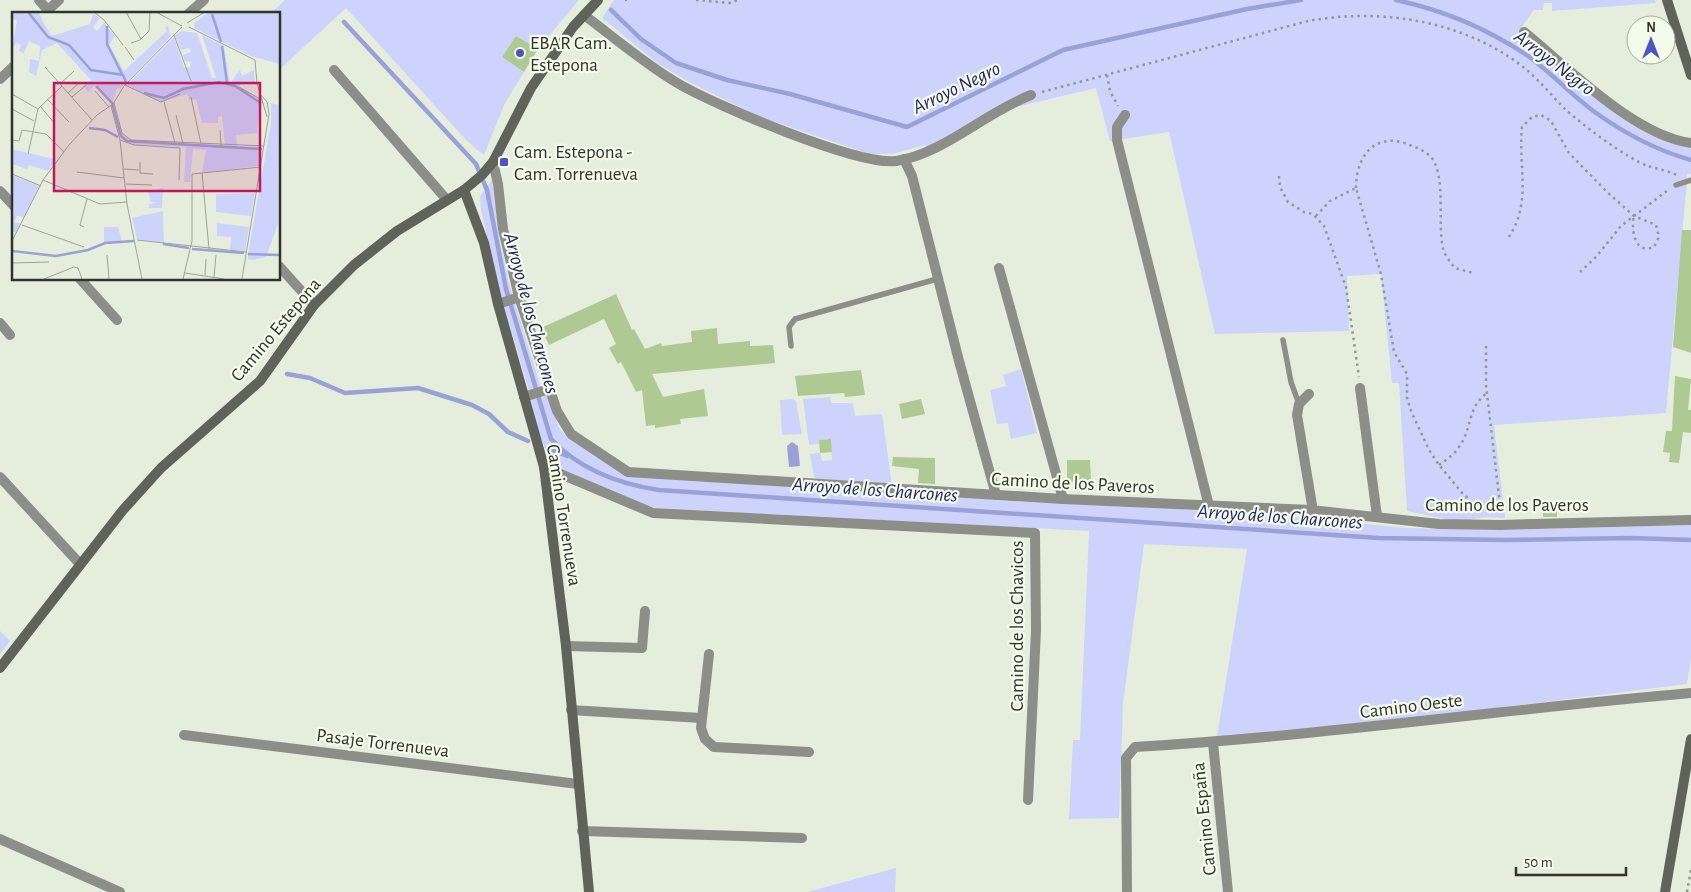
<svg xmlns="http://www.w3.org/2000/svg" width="1691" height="892" font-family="'Alegreya Sans',sans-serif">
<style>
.green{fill:#cdd3fd}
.water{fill:#9aa1d7}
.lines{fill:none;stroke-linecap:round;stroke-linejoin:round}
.stream{stroke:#9aa1d7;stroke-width:4.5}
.building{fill:#afc992}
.path{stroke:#93998d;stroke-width:2.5;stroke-dasharray:2.5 4;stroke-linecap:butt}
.lane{stroke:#8c8f88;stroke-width:5.5}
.street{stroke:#8c8f88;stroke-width:10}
.secondary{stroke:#5f645a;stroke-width:10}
.poi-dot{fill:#5250c7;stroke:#f3fbea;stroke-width:2}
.labels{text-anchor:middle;stroke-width:4.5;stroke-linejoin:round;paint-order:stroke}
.poi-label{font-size:19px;fill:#31342d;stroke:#f3fbea;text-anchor:start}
.street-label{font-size:19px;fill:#31342d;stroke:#f3fbea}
.water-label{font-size:20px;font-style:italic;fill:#262564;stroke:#f3fbea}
.inset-river{fill:none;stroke:#9aa1d7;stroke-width:2.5}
.inset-road{fill:none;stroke:#9da497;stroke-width:1}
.view{fill:#c2185b;fill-opacity:0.15;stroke:#c2185b;stroke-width:2.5}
.inset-edge{fill:none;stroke:#31342d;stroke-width:2.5}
</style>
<rect width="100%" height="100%" fill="#e5eedd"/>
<g class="green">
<polygon points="285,0 579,0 538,49 516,36 502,57 524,72 504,105 484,155 467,141 346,8 279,70 279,14 270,14"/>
<polygon points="614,0 1655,0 1656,3 1552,11 1552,3 1544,3 1543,10 1534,10 1517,34 1643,130 1691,149 1691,174 1687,174 1687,181 1666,413 1494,425 1505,518 1485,517 1459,522 1407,511 1399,383 1392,383 1381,274 1347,276 1349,331 1215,334 1169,132 1110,141 1096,88 1016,107 929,155 925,145 893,154 869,154 758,116 689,82 657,63 602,18"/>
<polygon points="492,180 500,242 512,295 501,298 481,210 480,196"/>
<polygon points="515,303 541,388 529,391 504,306"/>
<polygon points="1021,369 1037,433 1011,439 1008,423 997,424 990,390 1006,386 1003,375"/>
<path d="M548,393L559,428L567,437L622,474L636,477L1247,513L1408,528L1498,530L1691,525V658L1687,684L1355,726L1217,737L1247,549L1144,544L1123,704L1119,818L1069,819L1073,740H1080L1089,531L656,508C637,502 561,475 551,461C540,443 536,418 530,399Z"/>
<polygon points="830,397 831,403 853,403 855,416 882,414 892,485 817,479 814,477 810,454 820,453 822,461 832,460 831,439 819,440 819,444 809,445 803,399"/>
<polygon points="792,399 796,401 802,434 782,435 780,400"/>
<polygon points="0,631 10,641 0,654"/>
<polygon points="896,868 895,892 807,892"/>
</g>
<polygon class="water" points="792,442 798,446 800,466 789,467 787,446"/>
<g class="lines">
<g class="stream">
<path d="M1396,0C1443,10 1488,29 1528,56C1553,74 1574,98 1599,115C1626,134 1659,151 1691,160"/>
<polyline points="611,10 641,39 676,63 727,80 790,94 907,127 1063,50 1247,9 1301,0"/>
<path d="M344,22L476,164L487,190L506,289L551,439C579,469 619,484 659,490L1379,538L1504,540L1631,538L1691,540"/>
<polyline points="287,374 310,378 345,393 418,388 472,405 489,414 508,432 528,441"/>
<polyline points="552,450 567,456"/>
</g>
</g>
<g class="building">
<polygon points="516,36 538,49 524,72 502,57"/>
<polygon points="1682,230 1691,230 1691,353 1673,347"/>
<polygon points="616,294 632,330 634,329 645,349 661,343 662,346 692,342 691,331 717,328 718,344 750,341 750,346 773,345 775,363 652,374 663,397 704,389 708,416 680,419 681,424 655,428 655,425 646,426 642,390 636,392 621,362 618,364 609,348 616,344 604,319 549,345 541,328"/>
<polygon points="861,370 865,395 845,397 844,393 798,396 795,376"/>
<polygon points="1675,376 1691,379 1688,410 1691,410 1691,433 1683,432 1679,463 1669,462 1670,453 1663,452 1666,431 1672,431"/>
<polygon points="921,399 925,414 902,419 899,404"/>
<polygon points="831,439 832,452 820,453 819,440"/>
<polygon points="893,457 935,458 935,484 918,483 919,469 892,466"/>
<polygon points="1067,460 1090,460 1091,481 1067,482"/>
<rect x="1543" y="505" width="14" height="12"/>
</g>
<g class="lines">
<g class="path">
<polyline points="625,0 627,0"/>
<polyline points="696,0 730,3 738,0"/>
<polyline points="1107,75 1110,91 1118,106"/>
<path d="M1042,92L1308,21C1379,8 1459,20 1518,63C1536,76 1549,93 1564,108C1581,124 1626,158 1648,166C1658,169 1668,171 1677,175"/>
<polyline points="1279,176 1280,187 1288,202 1304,212 1313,214 1324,226 1346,287 1359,377"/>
<path d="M1356,188C1356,153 1378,130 1412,146C1418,148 1424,151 1429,155C1448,172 1436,227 1444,252C1447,258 1451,263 1455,268L1473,273"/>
<polyline points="1316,216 1330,201 1356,188 1381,274 1394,352 1407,374 1407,398 1411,411 1429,450 1439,465 1463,494 1485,513"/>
<path d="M1509,237C1532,201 1518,167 1522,127L1532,117L1541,115L1551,121L1569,153L1607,192L1634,216L1656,225L1659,237L1654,247C1634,255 1631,229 1634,216"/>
<polyline points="1580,272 1596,257 1621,226 1668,190"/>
<polyline points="1486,346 1486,385 1501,513"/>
<path d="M1439,465C1446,460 1454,455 1459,447C1473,428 1466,409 1487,393"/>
<polyline points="1687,892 1691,869"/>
</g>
<g class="lane">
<polyline points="1676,185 1691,180"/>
<polyline points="1283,340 1291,382 1299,404"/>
<polyline points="791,346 789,327 795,319 937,279"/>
</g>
<g class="street">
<polyline points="39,0 51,14"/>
<polyline points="48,10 59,0"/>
<polyline points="188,14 204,0"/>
<path d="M584,15C615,38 646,65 679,84C715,105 858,166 896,161C941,155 986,112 1031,95"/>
<path d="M1524,32C1567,67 1635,136 1691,143"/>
<polyline points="334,70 447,200"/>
<polyline points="0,79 14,66"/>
<polyline points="1125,115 1117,127 1117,140 1209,506"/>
<polyline points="904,159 912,176 959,361 996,495"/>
<polyline points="493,162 498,184 503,229 519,297 557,411 571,434 628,472 1063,499 1311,510 1439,524 1500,525 1691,520"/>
<polyline points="0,191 14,206"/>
<polyline points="279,266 314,305"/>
<polyline points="999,268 1063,499"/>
<polyline points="80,279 117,320"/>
<polyline points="498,304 519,297"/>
<polyline points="0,323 10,335"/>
<polyline points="1360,388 1377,516"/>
<polyline points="1309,394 1299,404 1297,415 1313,511"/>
<polyline points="524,397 549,389"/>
<polyline points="544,467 653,513 1035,533 1036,630 1028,800"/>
<polyline points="0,477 80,564"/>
<polyline points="566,646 642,648 645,611"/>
<polyline points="709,654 701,728 705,739 714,747 809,752"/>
<polyline points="571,710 701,718"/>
<polyline points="184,735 578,784"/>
<polyline points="1213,743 1228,892"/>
<polyline points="582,831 802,838"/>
<polyline points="0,839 120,892"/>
<path d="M1127,892L1126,758L1135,747C1321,736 1505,709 1691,693"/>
</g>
<g class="secondary">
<polyline points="1667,0 1691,75"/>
<polyline points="464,190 484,243 498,304 544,467 566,646 589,892"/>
<polyline points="0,668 123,510 161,468 260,381 314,305 354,265 397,231 464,190 482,175 493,162 531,88 573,27 598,0"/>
<polyline points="1665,892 1691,739"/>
</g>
</g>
<g class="poi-dot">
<circle cx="520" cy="53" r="5"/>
<rect x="499" y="157" width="10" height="10" rx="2.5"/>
</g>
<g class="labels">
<g class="poi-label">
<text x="530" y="49">EBAR Cam.<tspan x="530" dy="22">Estepona</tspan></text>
<text x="514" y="158">Cam. Estepona -<tspan x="514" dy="22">Cam. Torrenueva</tspan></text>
</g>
<g class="street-label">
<text transform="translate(275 329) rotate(-50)" y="7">Camino Estepona</text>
<text transform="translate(1073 482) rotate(3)" y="7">Camino de los Paveros</text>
<text x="1507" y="511">Camino de los Paveros</text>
<text transform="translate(565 515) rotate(81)" y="7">Camino Torrenueva</text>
<text transform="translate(1016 626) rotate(-90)" y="7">Camino de los Chavicos</text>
<text transform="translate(1411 705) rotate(-7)" y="7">Camino Oeste</text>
<text transform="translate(383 742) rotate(7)" y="7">Pasaje Torrenueva</text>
<text transform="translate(1203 819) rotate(-96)" y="7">Camino España</text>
</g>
<g class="water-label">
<text transform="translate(1555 62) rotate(37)" y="7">Arroyo Negro</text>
<text transform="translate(956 87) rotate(-26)" y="7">Arroyo Negro</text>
<text transform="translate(532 313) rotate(75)" y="7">Arroyo de los Charcones</text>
<text transform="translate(875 489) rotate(4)" y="7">Arroyo de los Charcones</text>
<text transform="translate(1280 516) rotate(4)" y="7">Arroyo de los Charcones</text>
</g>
</g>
<g transform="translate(12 12)">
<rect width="268" height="268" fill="#e5eedd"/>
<path d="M0,0H26L36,19L42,14L37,20L40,24L78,12L81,2L85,4L88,6L81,15L85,19L92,11L103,24L97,33L112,59L155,19L153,16L156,13L159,24L108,77L105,76L101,90L84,72L76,80L72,75L79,68L45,31L30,38L24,64L17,60L18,47L27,49L28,34L17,29L12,41L7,39L9,33L5,31L0,36L5,9L0,6ZM197,0H267V52L239,44L182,16V11ZM170,19L185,21L200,66H204L190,23L212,34L218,71L228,58L230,64L242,58L243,71H230L227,75L252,92H247L245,121L224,123L225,134L213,133L210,104L206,105V111H190L184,87L177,88L175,82L148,90L115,73L162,25L172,55L178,56L179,50L173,49L171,43L179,40L177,36L169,38L163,23ZM259,91L267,93L266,212L254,245L241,248L236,247V242L259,111ZM107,119L119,129L250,135L247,154L190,161L194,138L181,137L178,170H172L174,135L122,133L109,127ZM0,137L42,147L43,149L36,159L17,153L15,157L0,152ZM0,163L27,174L12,205L5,204L3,210L9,212L4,221L0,219ZM151,176L150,196H137V192L145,190H139L136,180ZM243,181L239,204L204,200V182ZM151,199L152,231L125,227L120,206ZM205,211L237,215L233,239L218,238L219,225L205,224ZM92,215H106L110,229L92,230Z" fill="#cdd3fd"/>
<path class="inset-river" d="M16,0L36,25L57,33L79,58L111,63L114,70M200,2L209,30M95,14V32L110,62M210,34L215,71M84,74L100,91L109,124L115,129L250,137M132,81L152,86L171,77L207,70L223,74L249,91M77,116L93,118L106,125M151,232L177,236M180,237L232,241M0,239L44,244L76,238L93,231L122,229M236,242L268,243"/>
<path class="inset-road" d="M82,0L92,8L111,33M114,0L129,27M144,0L170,14M175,11L193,0M177,15L243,48L245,71L255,105M162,23L179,69M119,31L128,28L137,19L138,0M113,35L122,48M33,55L80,108M48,72L62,59M113,73L149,90L168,82M227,75L250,88M83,79L97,95M56,81L68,70M0,82L26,97M60,85L74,73M179,85L189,132M35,87L57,110M152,90L163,131M102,91L110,121L119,128L252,134M28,94L43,112M99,94L108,128L115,192L130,267M0,97L22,109M164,103L171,132M208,118L209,134M0,128L7,129L10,118L34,122L52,140M108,128L122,133L168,136L167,168M16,142L26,97L50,74M128,150V161L141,162M112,157L127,158M65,160L112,166M190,161L197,237M0,162L29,174M31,168L88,192L115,190M114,172L140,173M10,213L72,235M72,215L68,213L75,187M125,228L234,240M0,229L31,168L57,133L85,103L101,92L112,74L170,15M95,243L97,267M0,251L37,250M173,261L212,267M193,263L194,247M202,265L204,243M32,267L62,255L66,256L70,267M171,267L180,229V162L249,155M230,267L257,102L255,90L249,83"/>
<path class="view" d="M42,71H248V179H42Z"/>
<rect width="268" height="268" class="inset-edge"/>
</g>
<g transform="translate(1651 40)"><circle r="24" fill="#f3fbea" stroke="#a5ab9e"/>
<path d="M0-4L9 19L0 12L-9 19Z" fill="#5250c7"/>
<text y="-8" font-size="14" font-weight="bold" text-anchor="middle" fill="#31342d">N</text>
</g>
<path d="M1516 867v8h110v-8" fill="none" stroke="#31342d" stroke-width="2.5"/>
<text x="1524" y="867" font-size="15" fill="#31342d" stroke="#f3fbea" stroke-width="4" paint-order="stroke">50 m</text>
</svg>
